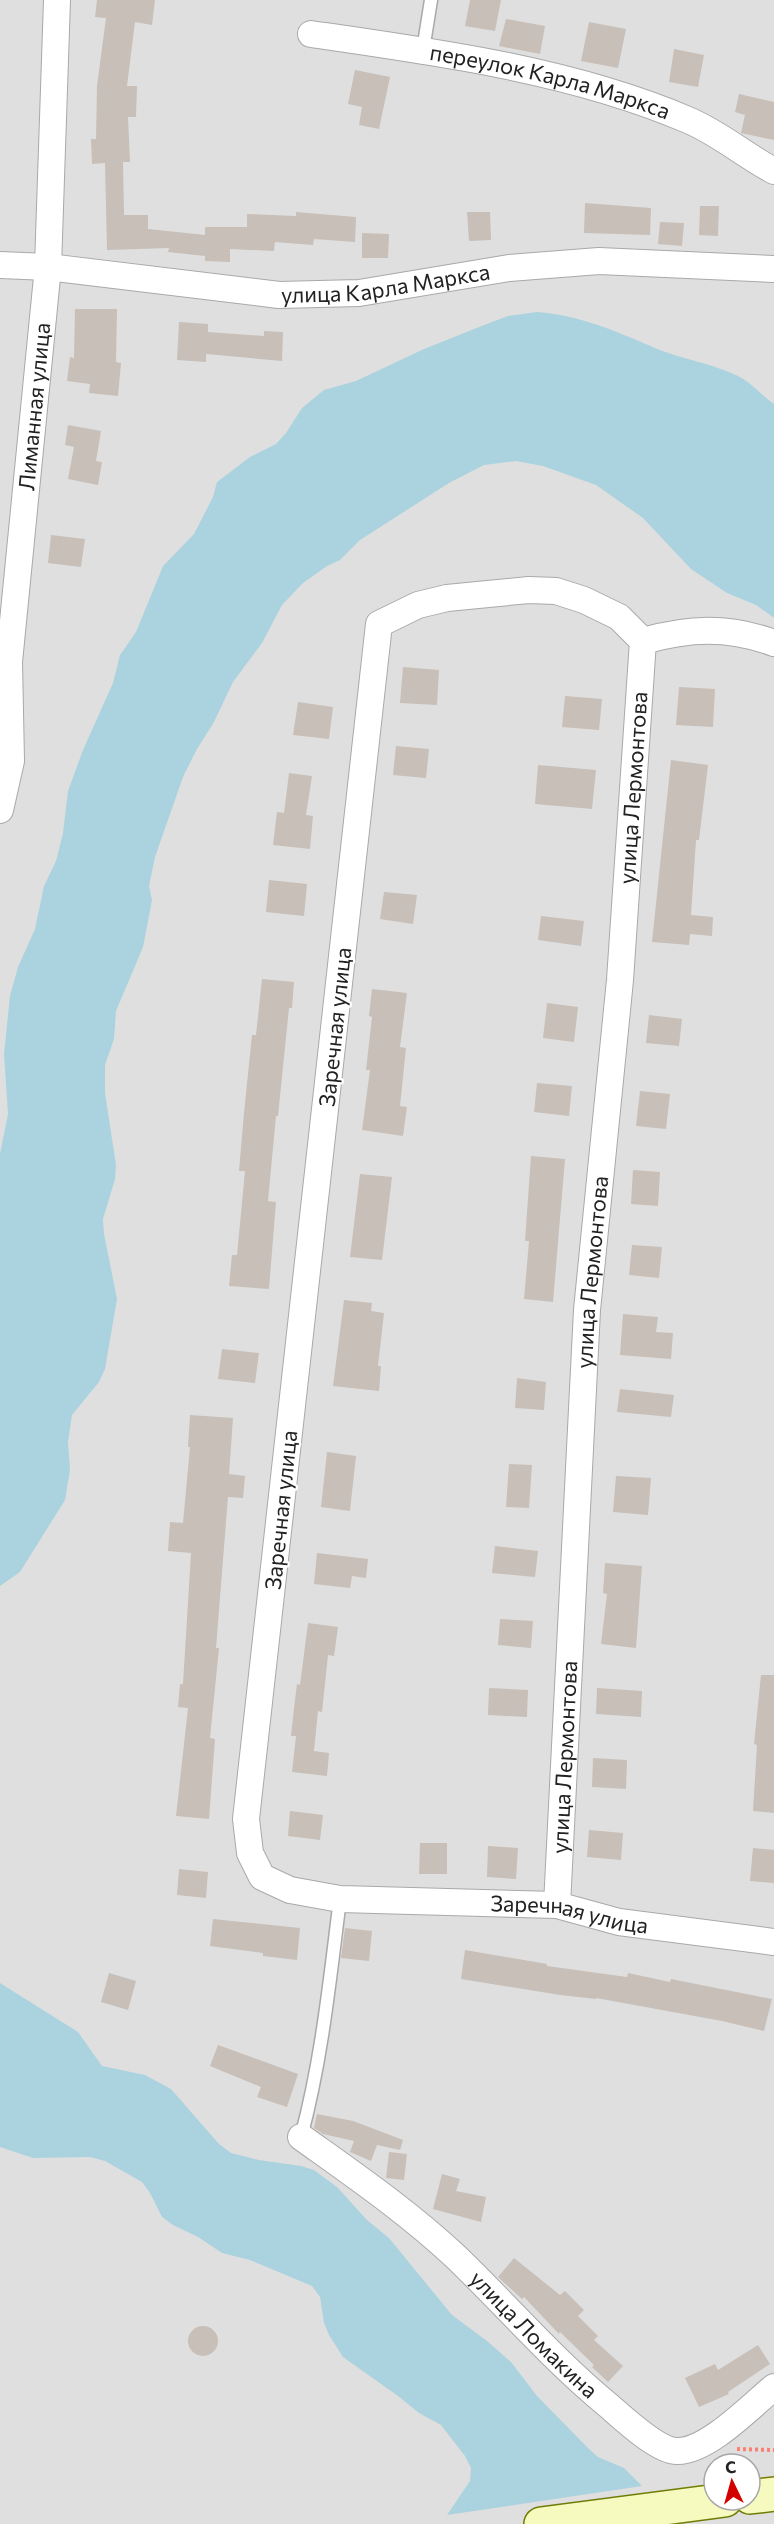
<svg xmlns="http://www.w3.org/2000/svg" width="774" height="2524" font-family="Commissioner,sans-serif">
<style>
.residential{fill:#e0dfdf;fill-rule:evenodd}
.water{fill:#aad3df}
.building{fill:#c7bfb8}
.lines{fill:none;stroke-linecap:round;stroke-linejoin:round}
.lane-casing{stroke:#a9a9a9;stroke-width:15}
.street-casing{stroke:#a9a9a9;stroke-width:28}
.secondary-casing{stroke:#707d05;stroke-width:36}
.path{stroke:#fa8072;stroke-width:4;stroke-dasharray:3 3;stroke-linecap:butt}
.lane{stroke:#fff;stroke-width:12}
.street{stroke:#fff;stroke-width:26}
.secondary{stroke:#f7fabf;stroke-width:33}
.labels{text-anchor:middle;stroke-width:4.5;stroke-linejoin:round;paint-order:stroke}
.street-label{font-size:22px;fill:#222;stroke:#fff}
</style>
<rect width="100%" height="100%" fill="#f2efe9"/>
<path class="residential" d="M0,0H774V2524H0ZM714,2464H750V2500H714Z"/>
<g class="water">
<path d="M537,312C579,315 616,331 655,348C681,359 711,363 738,376C751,382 762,396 774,404V618L756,605L727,593L691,569L643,518L596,485L543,466L516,461L484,465L449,483L360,540L340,560L327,566L303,583L282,605L262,643L233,682L214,722L197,749L183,777L155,857L149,886L152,900L143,947L116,1011L114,1039L105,1065V1093L116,1165L115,1179L103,1219L104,1234L117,1299L105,1369L99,1382L72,1415L68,1442L70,1470L65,1500L20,1572L0,1586V1154L8,1114L4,1054L10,996L18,967L35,929L44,886L56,861L63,833L68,791L83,750L113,683L120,655L136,632L163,566L194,534L213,497L217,482L250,457L276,444L286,433L302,408L324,390L356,381L424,349L479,327L508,316Z"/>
<polygon points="0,1983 78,2032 102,2066 145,2075 171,2089 219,2144 231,2153 259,2160 301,2166 314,2170 337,2187 367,2220 389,2238 452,2315 487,2341 511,2362 537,2396 588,2448 598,2457 624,2468 642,2486 447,2515 470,2481 471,2468 465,2456 441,2425 419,2413 398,2396 343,2357 329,2335 324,2323 320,2297 312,2286 250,2260 222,2253 198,2237 173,2225 162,2217 150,2193 142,2182 105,2161 90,2157 33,2158 0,2147"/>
</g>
<g class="building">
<polygon points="97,0 155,0 152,25 135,22 127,86 137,86 136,117 128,117 130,162 123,162 124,215 148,215 148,229 205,235 205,227 247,227 247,214 296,216 296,212 356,217 355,242 314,239 313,245 275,242 274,251 230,249 230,262 205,261 205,256 168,252 169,248 107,250 105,163 92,164 91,139 96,139 97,86 106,18 95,17"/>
<polygon points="470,0 501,0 495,31 465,26"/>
<polygon points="506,19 545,26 540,54 499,46"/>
<polygon points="589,22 626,29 618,68 581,61"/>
<polygon points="674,49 704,55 698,87 669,82"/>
<polygon points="355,70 390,77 379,129 359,125 362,107 348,104"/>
<polygon points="739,94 774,102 774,140 741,133 745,115 735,112"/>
<polygon points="585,203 651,208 650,235 584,233"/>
<polygon points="700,206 719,206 718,236 699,235"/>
<polygon points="467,212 490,212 491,240 469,241"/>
<polygon points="660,222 684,223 682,246 658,244"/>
<polygon points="362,233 389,234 388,258 362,258"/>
<polygon points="75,309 117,309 116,362 121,363 118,396 89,393 90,384 67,381 70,357 74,358"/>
<polygon points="179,322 208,324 208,332 264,336 264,331 283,332 282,361 206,354 206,362 177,360"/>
<polygon points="68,425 101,431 96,461 102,462 98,485 68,479 74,447 65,445"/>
<polygon points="51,535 85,539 81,567 48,563"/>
<polygon points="403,667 439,670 437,705 400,703"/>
<polygon points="679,687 715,689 713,727 676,725"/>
<polygon points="565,696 602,699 599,730 562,727"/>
<polygon points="298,702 333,707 329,739 293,735"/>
<polygon points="396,746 429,749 426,778 393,775"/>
<polygon points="671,760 708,765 699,840 696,840 691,915 713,917 712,936 690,934 689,945 652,942"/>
<polygon points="538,765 596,770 592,809 535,804"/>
<polygon points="289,773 312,776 306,815 313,816 310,849 273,845 277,812 284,813"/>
<polygon points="269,880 307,884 304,916 266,912"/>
<polygon points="384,892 417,895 413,924 380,919"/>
<polygon points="541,916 584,921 581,946 538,940"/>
<polygon points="262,979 294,982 292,1008 289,1008 278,1116 276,1116 268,1201 276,1202 269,1289 229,1286 232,1255 237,1255 245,1171 239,1171 244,1113 252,1035 256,1035"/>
<polygon points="372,989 407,993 400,1047 406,1048 400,1106 407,1107 403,1136 362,1130 370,1070 366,1070 372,1017 369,1016"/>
<polygon points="547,1003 578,1007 574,1042 543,1038"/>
<polygon points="649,1015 682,1019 679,1046 646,1043"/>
<polygon points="537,1083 572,1086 569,1116 534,1112"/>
<polygon points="640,1091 670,1094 666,1129 636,1126"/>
<polygon points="531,1156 565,1159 553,1302 524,1299 529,1241 525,1241"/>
<polygon points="633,1170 660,1172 658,1206 631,1204"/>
<polygon points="360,1174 392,1177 382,1260 350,1257"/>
<polygon points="632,1245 662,1247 659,1278 629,1275"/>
<polygon points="344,1300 372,1303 371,1311 384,1313 378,1366 381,1366 379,1391 333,1386"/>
<polygon points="623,1314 658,1317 656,1332 673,1333 671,1359 620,1355"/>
<polygon points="222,1349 259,1353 255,1383 218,1379"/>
<polygon points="517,1378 546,1382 544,1410 515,1408"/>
<polygon points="620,1389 674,1395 671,1417 617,1412"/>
<polygon points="190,1415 233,1418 229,1474 245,1476 243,1498 228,1497 216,1648 219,1648 210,1738 215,1739 209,1819 176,1816 188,1708 178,1707 180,1684 183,1684 191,1553 168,1551 170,1522 183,1523 190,1447 188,1447"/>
<polygon points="327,1452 356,1456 350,1511 321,1507"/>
<polygon points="509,1464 532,1465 529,1508 506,1507"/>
<polygon points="616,1476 651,1478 648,1515 613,1512"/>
<polygon points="495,1546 538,1551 535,1577 492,1573"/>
<polygon points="317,1553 368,1559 366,1578 352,1576 350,1588 314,1584"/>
<polygon points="605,1563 642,1566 636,1648 601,1644 607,1594 603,1593"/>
<polygon points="500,1619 533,1621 531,1648 498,1645"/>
<polygon points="308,1623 338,1627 334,1656 328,1655 322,1712 318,1711 314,1751 329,1753 327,1776 292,1772 296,1736 291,1736 293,1717 297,1684 300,1685"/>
<polygon points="761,1675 774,1675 774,1813 753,1811 757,1745 754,1744"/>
<polygon points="489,1688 528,1690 527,1717 488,1715"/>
<polygon points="597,1688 642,1691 641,1717 596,1714"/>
<polygon points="593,1758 627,1760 626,1789 592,1787"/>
<polygon points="290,1811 323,1815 320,1840 288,1836"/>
<polygon points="589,1830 623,1833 621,1860 587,1857"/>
<polygon points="420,1843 447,1843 447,1874 419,1874"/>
<polygon points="488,1846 518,1848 516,1879 487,1877"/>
<polygon points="753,1848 774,1850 774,1883 750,1881"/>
<polygon points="179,1869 208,1872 206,1898 177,1895"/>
<polygon points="213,1919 300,1928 297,1960 263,1956 263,1953 210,1946"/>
<polygon points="345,1928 372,1931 369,1961 341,1958"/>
<polygon points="465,1950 547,1964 547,1966 627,1977 628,1973 670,1982 671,1979 772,1999 764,2031 722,2021 596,1998 596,1999 560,1995 461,1979"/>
<polygon points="109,1973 136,1981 128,2010 101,2002"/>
<polygon points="218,2045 298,2074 287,2107 257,2097 261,2087 210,2066"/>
<polygon points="317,2114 353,2121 403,2140 400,2150 377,2145 371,2161 350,2152 354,2141 323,2134 314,2128"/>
<polygon points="389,2152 407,2154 404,2180 386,2178"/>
<polygon points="442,2174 460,2179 456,2191 486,2197 481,2222 433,2209"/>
<polygon points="514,2258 560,2295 565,2291 584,2310 578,2316 598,2336 594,2340 623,2366 608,2382 592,2367 594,2365 560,2332 559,2334 524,2297 522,2299 498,2277"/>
<circle cx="203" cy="2341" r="15"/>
<polygon points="758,2345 770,2364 728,2392 729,2394 699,2407 685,2378 715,2364 718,2370"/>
</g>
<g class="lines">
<g class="lane-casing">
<g id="lane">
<polyline points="423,50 431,0"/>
<path d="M301,2137C322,2059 330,1978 340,1899"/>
</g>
</g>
<g class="street-casing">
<g id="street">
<path id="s1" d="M311,34C436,52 571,70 688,120C719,133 744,155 774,171"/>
<path id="s2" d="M0,265L48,267L279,295L359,293L509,268L599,261L774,269"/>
<path id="s3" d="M774,643C728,626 689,628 643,641L619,617L584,600L556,591L529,590L447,598L418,605L379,624L246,1819L250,1853L262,1877L290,1890L340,1899L557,1905L619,1922L774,1942"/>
<path id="s4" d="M0,810L11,761L9,662L48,267L57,0"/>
<path id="s5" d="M557,1905L587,1310L620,980L643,641"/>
<path id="s6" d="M301,2137C354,2175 408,2212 456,2257C507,2306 554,2361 609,2406C624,2419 658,2451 677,2451C707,2452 751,2406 774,2387"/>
</g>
</g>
<g class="secondary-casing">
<g id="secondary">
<polyline points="750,2497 774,2494"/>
<polyline points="541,2524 725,2500"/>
</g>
</g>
<polyline class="path" points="737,2449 774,2450"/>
<use href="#lane" class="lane"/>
<use href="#street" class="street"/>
<use href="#secondary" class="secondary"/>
</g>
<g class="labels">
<g class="street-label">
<text dy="8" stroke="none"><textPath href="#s1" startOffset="244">переулок Карла Маркса</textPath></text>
<text dy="8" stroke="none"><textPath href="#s2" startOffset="388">улица Карла Маркса</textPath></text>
<text dy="8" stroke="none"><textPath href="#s4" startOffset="406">Лиманная улица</textPath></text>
<text dy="8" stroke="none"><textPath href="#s5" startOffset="1120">улица Лермонтова</textPath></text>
<text transform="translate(335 1027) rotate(-84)" y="8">Заречная улица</text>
<text dy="8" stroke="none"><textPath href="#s5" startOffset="634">улица Лермонтова</textPath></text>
<text transform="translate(281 1510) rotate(-84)" y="8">Заречная улица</text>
<text dy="8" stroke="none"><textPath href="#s5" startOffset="148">улица Лермонтова</textPath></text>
<text dy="8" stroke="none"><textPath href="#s3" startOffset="1994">Заречная улица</textPath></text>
<text dy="8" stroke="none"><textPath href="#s6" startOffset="306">улица Ломакина</textPath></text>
</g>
</g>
<g transform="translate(732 2482) rotate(355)"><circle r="28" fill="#ffffff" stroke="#a7a7a7" stroke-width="1.5"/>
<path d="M0-4.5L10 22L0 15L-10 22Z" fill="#d40000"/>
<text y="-9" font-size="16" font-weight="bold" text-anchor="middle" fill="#222222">С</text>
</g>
</svg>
